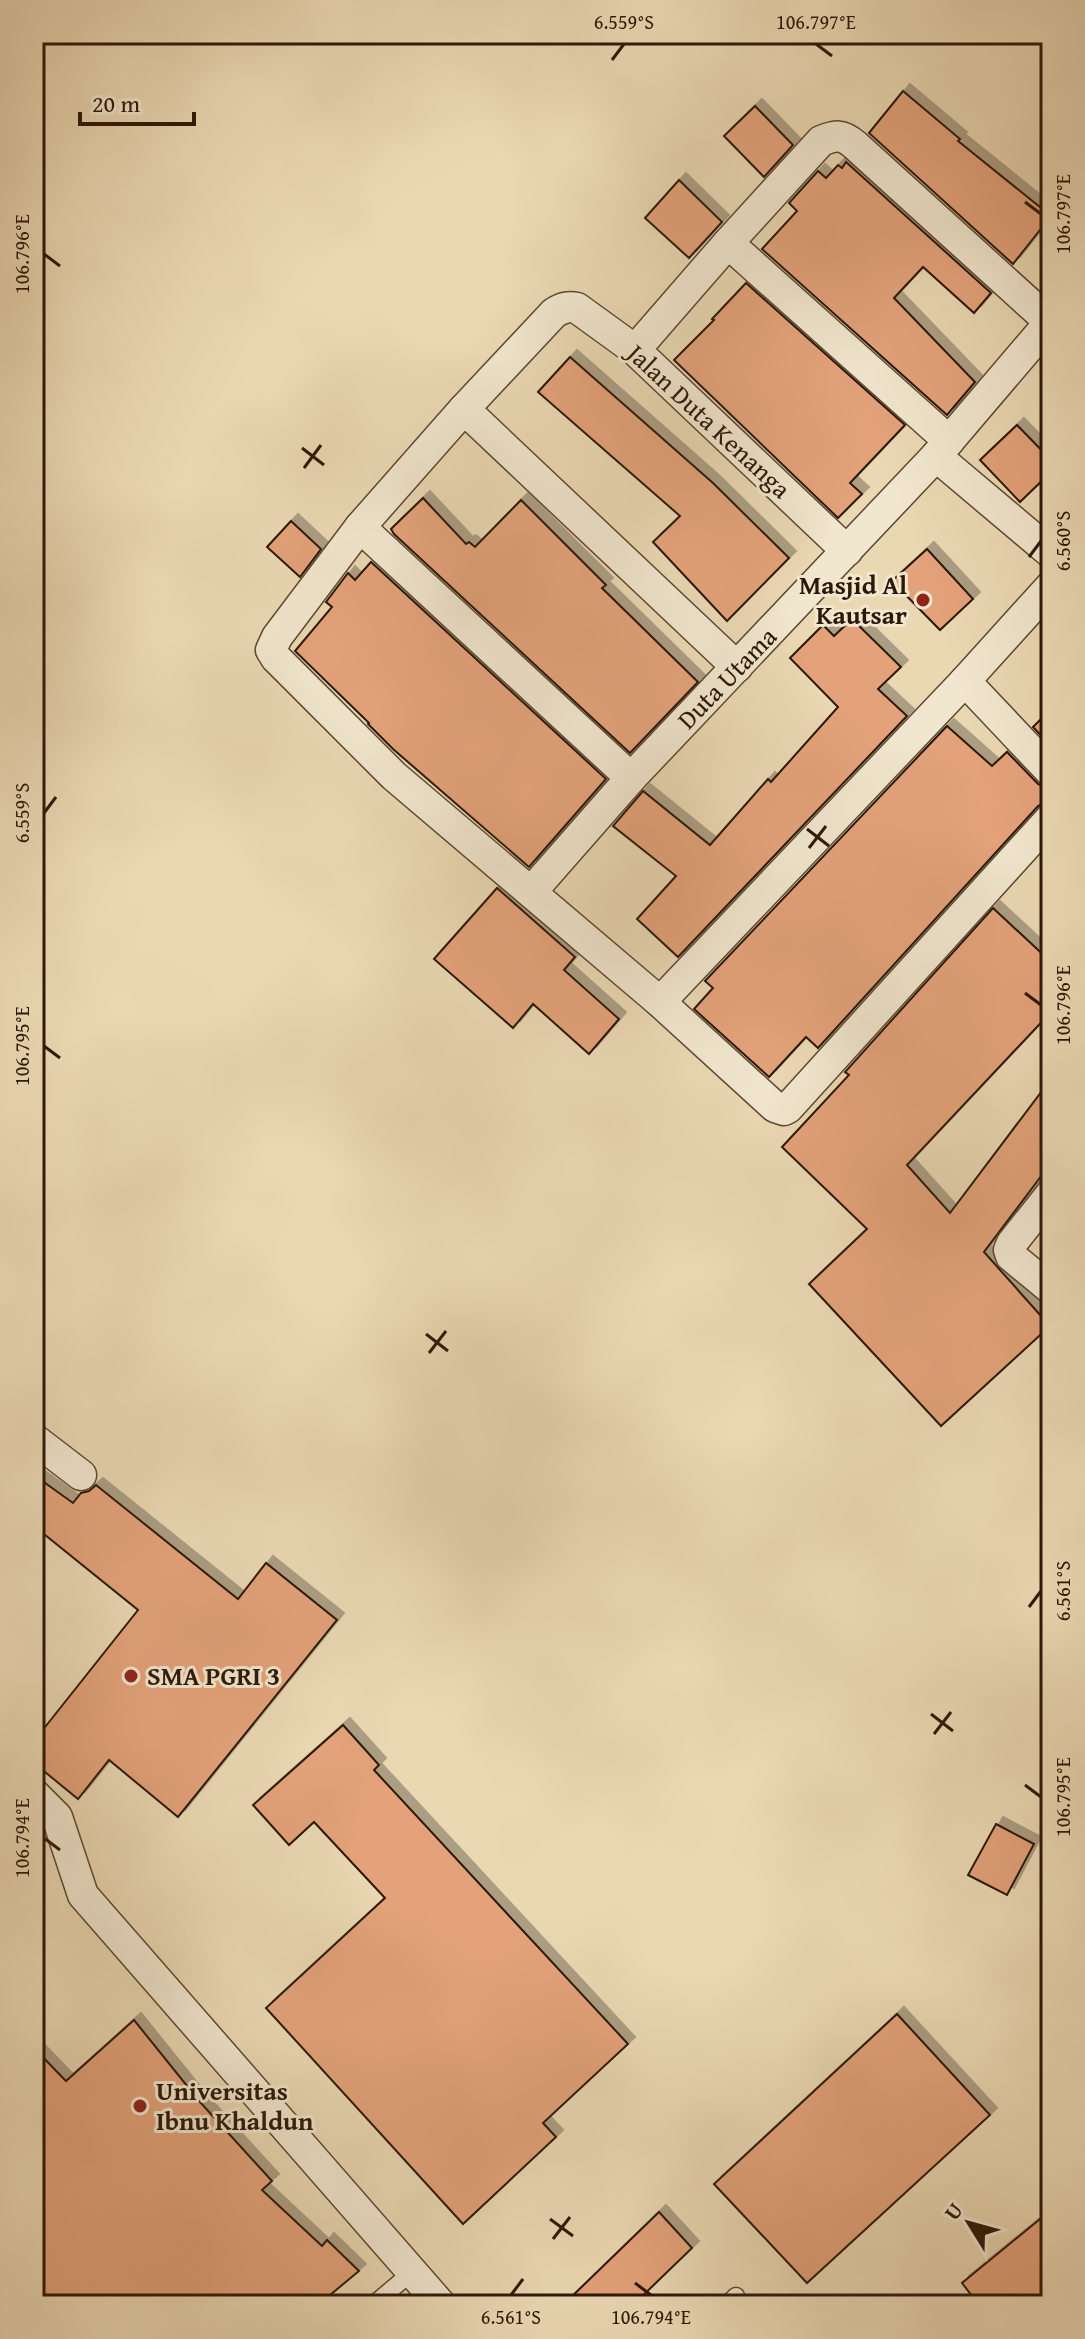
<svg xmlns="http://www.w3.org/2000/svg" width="1085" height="2339" font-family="'Gentium Book Plus',serif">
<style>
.building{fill:#e3a27a;stroke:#2c1808;stroke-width:2;filter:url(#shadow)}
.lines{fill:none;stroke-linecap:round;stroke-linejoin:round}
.service-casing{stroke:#5c4833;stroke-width:19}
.minor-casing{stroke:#5c4833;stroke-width:33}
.service{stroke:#f1e6ce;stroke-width:16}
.minor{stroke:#f1e6ce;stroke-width:30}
.ticks{fill:none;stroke:#2c1808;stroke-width:3}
.poi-dot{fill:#8f2418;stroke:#f1e6ce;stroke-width:3}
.labels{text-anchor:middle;stroke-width:6;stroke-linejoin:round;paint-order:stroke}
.street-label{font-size:26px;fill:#2c1808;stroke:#f1e6ce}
.poi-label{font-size:26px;font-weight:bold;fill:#2c1808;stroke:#f1e6ce;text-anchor:start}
.neatline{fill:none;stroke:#2c1808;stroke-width:3}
.ticks-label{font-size:20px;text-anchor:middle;fill:#2c1808}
</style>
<defs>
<filter id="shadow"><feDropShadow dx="7" dy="-7" stdDeviation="0" flood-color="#0004"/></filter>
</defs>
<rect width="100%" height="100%" fill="#ead8b3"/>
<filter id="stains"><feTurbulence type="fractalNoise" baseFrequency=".0025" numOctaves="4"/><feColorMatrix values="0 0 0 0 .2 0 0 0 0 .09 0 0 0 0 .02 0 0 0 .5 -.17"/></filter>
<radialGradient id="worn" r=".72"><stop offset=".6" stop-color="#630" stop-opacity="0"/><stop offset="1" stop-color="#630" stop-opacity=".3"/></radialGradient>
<g class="building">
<polygon points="903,91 960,139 958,141 1051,216 1013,264 869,133"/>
<polygon points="755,106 793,145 764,177 724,136"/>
<polygon points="846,162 991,293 974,313 923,267 894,298 975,382 947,415 762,249 797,211 789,203 818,171 826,178 838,165 842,168"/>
<polygon points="679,180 722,222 689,258 645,218"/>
<polygon points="746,283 905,425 850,483 862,494 838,518 674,360 714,320 712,319"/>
<polygon points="570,357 713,483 789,558 727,621 653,542 680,516 538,392"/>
<polygon points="1017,425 1051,460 1051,472 1020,502 980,460"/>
<polygon points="423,498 466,544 469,542 475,547 521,500 606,585 602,588 698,682 630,753 394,534 391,529"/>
<polygon points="291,521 321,549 300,577 267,547"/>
<polygon points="927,549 973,599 940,630 892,581"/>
<polygon points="371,562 606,779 529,867 393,749 368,724 369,723 295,651 332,607 326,602 348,573 355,580"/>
<polygon points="852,619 901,667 878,689 907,716 678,957 637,919 676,876 613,826 643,791 710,845 768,779 771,782 838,707 790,658 823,625 834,636"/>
<polygon points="1051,709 1051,746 1033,727"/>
<polygon points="947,726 992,766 1007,752 1038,784 1051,790 1051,799 1038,806 818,1048 806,1037 769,1077 694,1009 713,988 705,981"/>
<polygon points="497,888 575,957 564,970 619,1019 589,1054 533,1004 513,1028 434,959"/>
<polygon points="993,908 1051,962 1051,1012 907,1165 950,1213 1051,1079 1051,1163 984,1252 1050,1326 941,1426 809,1284 867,1229 782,1147 849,1075 845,1072"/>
<polygon points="34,1475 73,1503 81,1493 89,1491 96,1485 238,1599 266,1563 337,1620 178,1817 109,1760 78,1799 34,1763 34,1741 138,1610 34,1526"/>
<polygon points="343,1725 379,1765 374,1770 628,2044 543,2123 556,2137 463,2224 266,2008 385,1898 314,1822 289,1845 253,1805"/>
<polygon points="996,1824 1034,1844 1007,1895 968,1875"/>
<polygon points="897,2014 990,2115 807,2283 714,2184"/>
<polygon points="134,2020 200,2102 272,2181 262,2190 322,2246 327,2240 359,2271 318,2305 34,2305 34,2048 66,2081"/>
<polygon points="1051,2210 1051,2305 979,2305 962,2283"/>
<polygon points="659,2212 692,2248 633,2305 563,2305"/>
</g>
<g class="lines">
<g class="service-casing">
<g id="service">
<polyline points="373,2305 412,2272"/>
<polyline points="727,2305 736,2296"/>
</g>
</g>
<g class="minor-casing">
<g id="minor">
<polyline points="728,243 949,441"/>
<path d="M635,350L728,243L821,141C836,135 842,134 855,145L1050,322"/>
<polyline points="464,409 737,667"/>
<polyline points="936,456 1051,553"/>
<polyline points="360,527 631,778"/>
<path d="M847,551L635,350L577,308C568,306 562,308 554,313L464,409L360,527L277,637L271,650L276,658L394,776L660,1002L775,1107L784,1110L788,1108L1051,818"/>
<polyline points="965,681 1051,772"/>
<polyline points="531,892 631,778 936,456 1051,321"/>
<polyline points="660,1002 965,681 1051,586"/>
<polyline points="1051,1194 1012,1243 1009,1250 1011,1256 1051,1289"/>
<polyline points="34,1439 81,1475"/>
<polyline points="34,1794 57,1817 83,1895 441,2305"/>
</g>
</g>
<use href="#service" class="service"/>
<use href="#minor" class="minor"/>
</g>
<path class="ticks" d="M816,44L832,56M612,60L624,44M1025,202L1041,214M44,254L60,266M302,448L324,465M304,468L321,445M1029,557L1041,541M44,813L56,797M807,829L829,846M809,848L826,826M1025,993L1041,1005M44,1046L60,1058M426,1334L448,1351M429,1353L446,1331M1029,1607L1041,1591M931,1714L953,1731M934,1734L951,1712M1025,1785L1041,1797M44,1838L60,1850M550,2219L573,2236M553,2239L570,2217M635,2283L651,2295M511,2295L523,2279"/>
<g class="poi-dot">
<circle cx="923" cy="600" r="8"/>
<circle cx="131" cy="1676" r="8"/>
<circle cx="140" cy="2106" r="8"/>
</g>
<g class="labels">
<g class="street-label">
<text transform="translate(709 421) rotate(43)" y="9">Jalan Duta Kenanga</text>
<text transform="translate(727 678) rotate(-46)" y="9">Duta Utama</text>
</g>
<g class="poi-label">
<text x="907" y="594" text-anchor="end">Masjid Al<tspan x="907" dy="30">Kautsar</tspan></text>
<text x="147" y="1685">SMA PGRI 3</text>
<text x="156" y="2100">Universitas<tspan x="156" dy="30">Ibnu Khaldun</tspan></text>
</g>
</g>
<rect width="1085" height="2339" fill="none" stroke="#ead8b3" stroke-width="88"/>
<g transform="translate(969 2223) rotate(307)" stroke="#f1e6ce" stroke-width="6" paint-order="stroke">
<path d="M0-6L14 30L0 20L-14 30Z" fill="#2c1808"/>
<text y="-12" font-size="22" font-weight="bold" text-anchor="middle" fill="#2c1808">U</text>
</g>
<path d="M80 112v12h114v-12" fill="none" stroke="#2c1808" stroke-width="4"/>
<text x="92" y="112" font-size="24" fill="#2c1808" stroke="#f1e6ce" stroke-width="6" paint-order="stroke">20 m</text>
<rect x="44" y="44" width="997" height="2251" class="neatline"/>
<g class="ticks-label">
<text x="624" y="29">6.559°S</text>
<text x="816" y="29">106.797°E</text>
<text transform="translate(1063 214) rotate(-90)" y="7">106.797°E</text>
<text transform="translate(22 254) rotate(-90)" y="7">106.796°E</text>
<text transform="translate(1063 541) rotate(-90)" y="7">6.560°S</text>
<text transform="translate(22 813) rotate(-90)" y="7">6.559°S</text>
<text transform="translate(1063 1005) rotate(-90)" y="7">106.796°E</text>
<text transform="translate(22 1046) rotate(-90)" y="7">106.795°E</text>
<text transform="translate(1063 1591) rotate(-90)" y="7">6.561°S</text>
<text transform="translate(1063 1797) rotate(-90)" y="7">106.795°E</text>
<text transform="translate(22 1838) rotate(-90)" y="7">106.794°E</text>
<text x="511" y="2324">6.561°S</text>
<text x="651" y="2324">106.794°E</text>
</g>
<rect width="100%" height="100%" filter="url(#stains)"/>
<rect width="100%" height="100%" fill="url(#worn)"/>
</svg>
